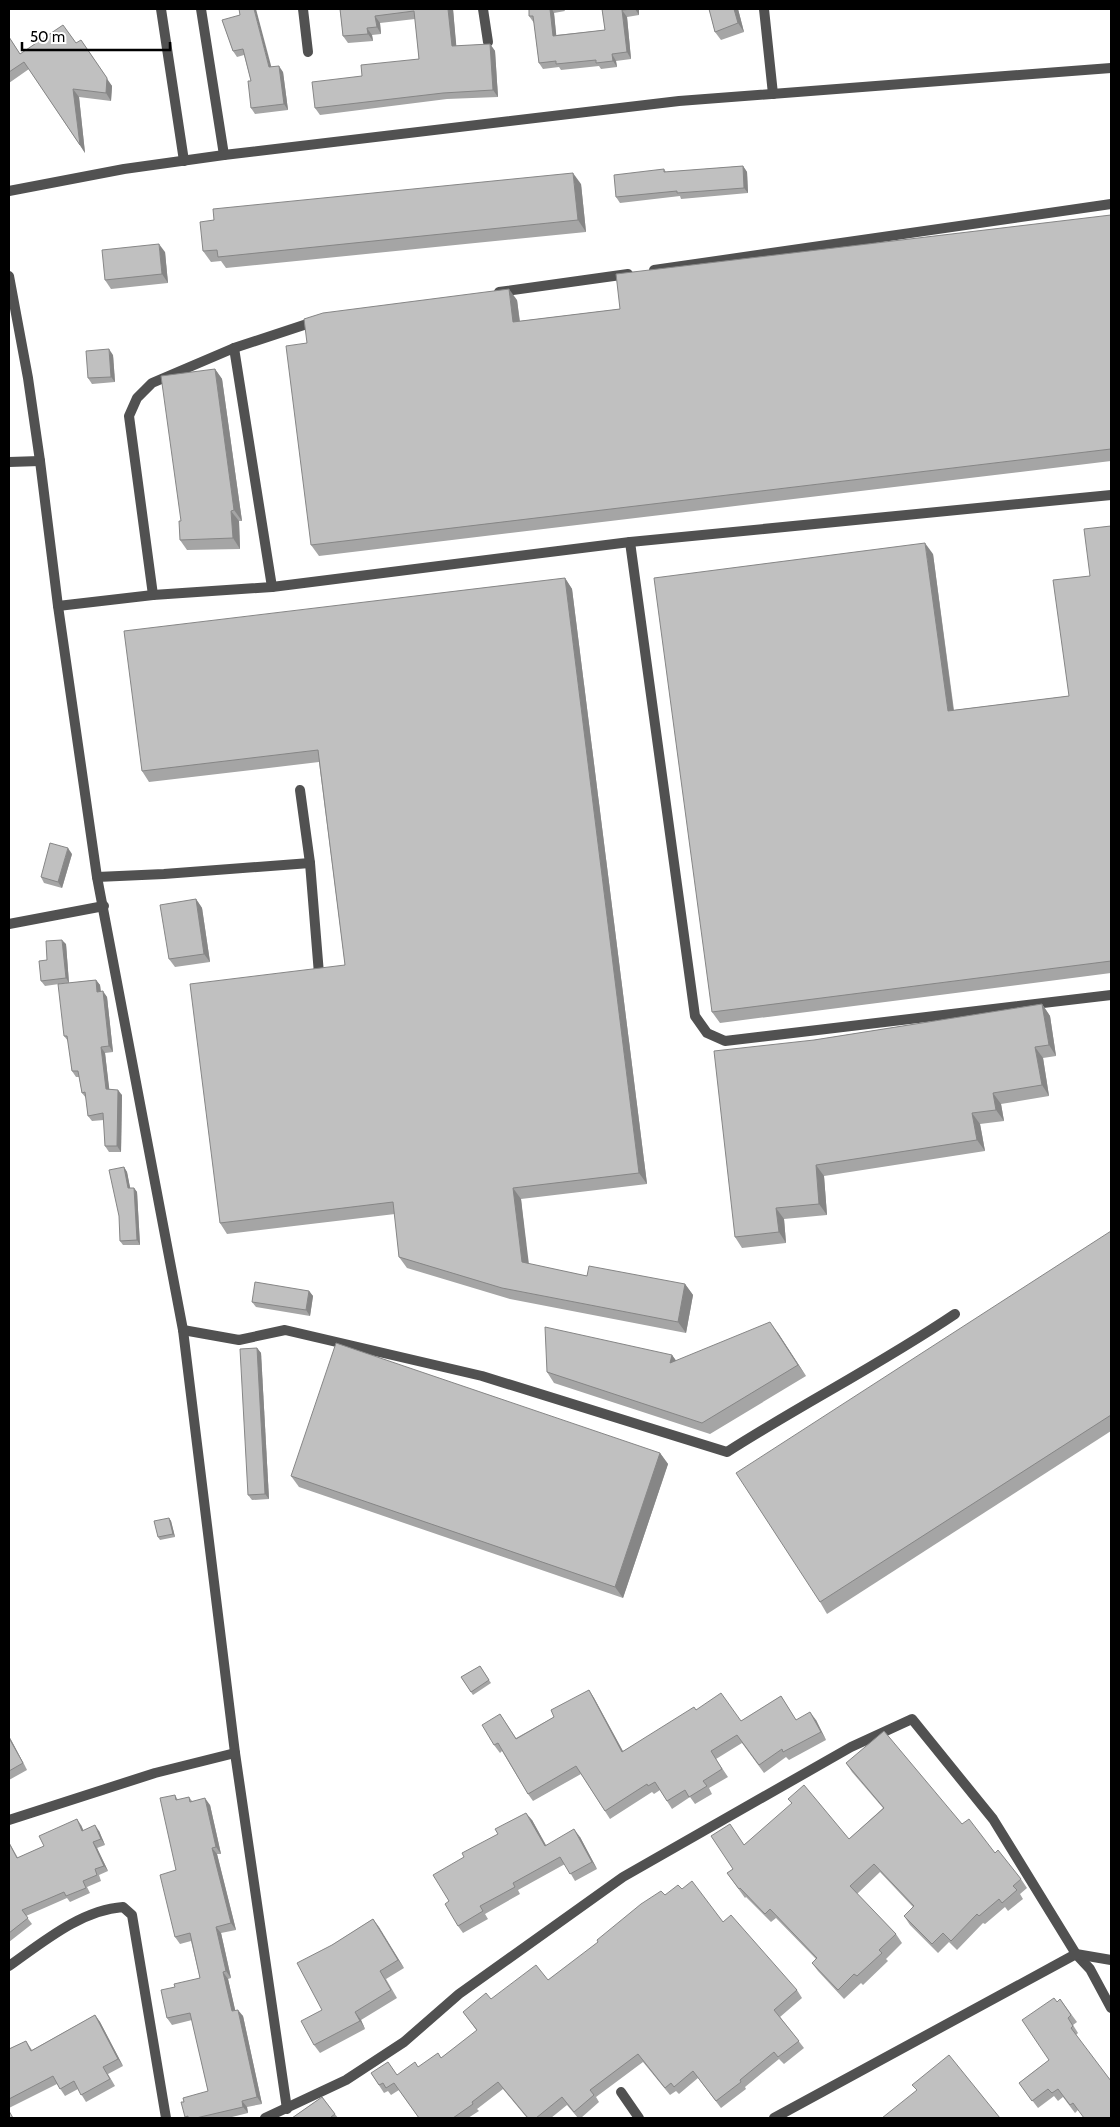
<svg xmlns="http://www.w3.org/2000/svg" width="1120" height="2127" font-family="Cabin,sans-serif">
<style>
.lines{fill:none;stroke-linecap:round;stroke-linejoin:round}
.lane{stroke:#515151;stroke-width:10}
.street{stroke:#515151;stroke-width:10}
.wall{fill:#a5a5a5}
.shaded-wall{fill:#868686}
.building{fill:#c0c0c0;stroke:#868686}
</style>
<rect width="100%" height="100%" fill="#fff"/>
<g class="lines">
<g class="lane">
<polyline points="630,542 695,1016 707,1033 725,1041 1111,995"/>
<polyline points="272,587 630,542 1111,495"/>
<polyline points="300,790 310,863 319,974"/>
<polyline points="97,877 164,874 310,863"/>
<path d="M183,1330L239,1340L285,1330L482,1376L727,1452C802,1404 881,1364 955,1314"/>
<polyline points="621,2092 639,2118"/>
</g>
<g class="street">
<polyline points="161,9 184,161"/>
<polyline points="201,9 224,155"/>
<polyline points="303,9 308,52"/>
<polyline points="483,9 488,42"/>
<polyline points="764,9 773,94"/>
<polyline points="9,191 124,169 224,155 679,101 1111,68"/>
<polyline points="654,270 1111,204"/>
<polyline points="9,276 28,378 40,461 58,606 97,877 183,1330 235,1753 287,2109"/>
<polyline points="499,292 628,274"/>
<polyline points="9,462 40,461"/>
<polyline points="153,595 129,416 137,398 152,383 234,348 316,321"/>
<polyline points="58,606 153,595 272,587 234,348"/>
<polyline points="9,924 104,906"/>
<polyline points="9,1820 155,1773 235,1753"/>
<path d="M9,1966C43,1942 81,1910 123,1907L132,1915L166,2118"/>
<polyline points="265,2118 346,2080 404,2042 459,1994 623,1877 851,1747 912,1719 993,1819 1076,1954 1090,1969 1111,2008"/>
<polyline points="774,2118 1076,1954 1111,1960"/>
</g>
</g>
<g class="wall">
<polygon points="340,9 453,9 456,46 490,44 495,51 498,97 447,99 320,115 315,108 362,76 419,59 415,19 380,23 381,34 372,35 373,41 348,43 343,36"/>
<polygon points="529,9 564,9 565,11 554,13 556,35 605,30 602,9 639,9 639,15 627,17 631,59 616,61 617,67 601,69 599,66 561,70 559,67 543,69 539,63 534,23 529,16"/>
<polygon points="709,9 738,9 744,32 721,40 715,32"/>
<polygon points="222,20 271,67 283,72 288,110 255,114 251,108 251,81 244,55 237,57 233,51"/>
<polygon points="9,37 20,54 76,43 112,86 111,101 79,97 85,153 29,69 9,83"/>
<polygon points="743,166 747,172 748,193 681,199 680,196 620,203 616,197 664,169 666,172"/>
<polygon points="581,184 586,232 226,268 221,261 211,262 203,251"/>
<polygon points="1111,215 1111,461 319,556 311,545 307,343 517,300 520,321 620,309"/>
<polygon points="165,252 168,283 111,289 105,280"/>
<polygon points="113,355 115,382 92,384 88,378"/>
<polygon points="215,369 222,379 242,521 239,521 240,549 187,550 180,540 181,521"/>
<polygon points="1111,526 1111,973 720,1023 712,1012 933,554 954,710 1069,696 1090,576"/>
<polygon points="565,578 572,589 647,1184 521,1199 528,1264 587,1276 685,1284 693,1295 686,1333 510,1299 407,1268 399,1257 395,1214 227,1234 220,1223 345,965 319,762 149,782 142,771"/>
<polygon points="72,854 62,888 44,883 41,877"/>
<polygon points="196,899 202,908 210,962 175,967 169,959"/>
<polygon points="66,944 69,983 96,980 100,985 101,991 107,997 113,1052 105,1053 109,1089 122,1095 121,1152 109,1152 105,1146 104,1120 92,1121 88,1116 86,1098 82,1093 79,1077 76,1077 72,1071 68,1041 64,1036 66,983 45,986 41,981 47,960"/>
<polygon points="1042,1004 1050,1016 1056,1056 1043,1058 1049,1096 1001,1104 1004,1121 980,1124 985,1151 824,1176 827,1215 784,1219 786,1243 742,1248 735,1237 814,1040"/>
<polygon points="124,1167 127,1172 130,1188 134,1188 137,1192 140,1245 123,1245 120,1241"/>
<polygon points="1111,1231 1111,1431 827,1614 820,1602"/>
<polygon points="309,1291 313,1296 310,1316 256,1307 252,1302"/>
<polygon points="778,1333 806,1376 710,1434 554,1383 547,1372 672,1355 676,1361"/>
<polygon points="257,1348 261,1353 269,1499 252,1500 248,1495"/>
<polygon points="660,1453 668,1464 623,1598 299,1487 291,1476"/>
<polygon points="169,1518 171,1521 175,1537 160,1540 158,1537"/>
<polygon points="480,1666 491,1683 473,1695 461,1677"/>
<polygon points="589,1690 594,1698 623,1751 696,1710 741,1721 781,1696 796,1720 816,1720 826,1740 789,1760 786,1757 764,1773 742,1743 716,1759 728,1777 709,1788 712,1794 695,1804 690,1797 672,1809 660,1790 654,1794 652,1792 610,1819 581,1774 533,1801 528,1794 502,1751 500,1753 494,1745 500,1714 516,1738 554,1717"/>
<polygon points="9,1736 27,1770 9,1780"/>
<polygon points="846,1763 962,1824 995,1853 1021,1879 1027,1888 1020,1894 1023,1899 1008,1911 1005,1907 985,1924 983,1923 957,1950 949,1942 938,1953 910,1925 904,1916 913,1907 880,1872 857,1894 896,1934 902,1943 886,1959 888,1961 863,1985 861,1983 844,1999 818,1971 812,1963 816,1959 776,1918 771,1922 746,1897 745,1898 727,1873 733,1869 744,1845 792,1804 788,1799 849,1839 883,1808 852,1772"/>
<polygon points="175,1795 178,1800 189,1797 192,1801 210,1805 221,1854 217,1854 236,1930 221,1933 231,1978 228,1979 235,2010 243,2016 262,2104 247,2107 248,2113 228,2118 186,2118 185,2117 184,2102 208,2091 192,2020 172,2025 167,2018 175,1987 200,1978 191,1941 180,1944 175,1937 176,1870"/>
<polygon points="532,1820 546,1845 580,1837 597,1869 575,1881 565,1864 518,1890 520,1894 485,1914 488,1919 463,1933 458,1926"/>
<polygon points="81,1825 83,1830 99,1831 105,1845 97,1848 108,1871 99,1875 101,1881 87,1887 90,1893 70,1902 67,1898 26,1916 32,1924 9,1942 9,1842 18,1858 44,1846"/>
<polygon points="682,1889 723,1922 797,1990 802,1998 780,2017 804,2048 784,2064 779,2059 745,2087 746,2089 721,2108 698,2078 679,2094 676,2091 670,2095 643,2062 596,2097 599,2102 581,2118 578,2118 567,2105 551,2118 527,2118 503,2089 477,2109 479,2111 468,2118 419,2118 399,2090 391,2095 388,2091 384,2093 371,2073 397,2075 441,2058 477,2031 463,2012 491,1999 548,1980 665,1895"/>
<polygon points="373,1919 404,1968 386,1979 397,1998 361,2020 365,2029 320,2053 314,2045 322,2010 332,1945"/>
<polygon points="1060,1999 1077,2022 1073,2025 1078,2033 1076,2035 1078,2110 1075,2113 1063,2097 1058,2101 1054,2096 1038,2108 1019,2083 1049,2060 1057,2002"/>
<polygon points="95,2015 100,2022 123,2066 108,2074 115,2086 86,2102 78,2089 65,2096 57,2084 9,2108 9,2049 26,2041 32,2050"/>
<polygon points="322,2097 338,2118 292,2118"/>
</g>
<g class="shaded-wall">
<polygon points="254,9 256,9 273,73 269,67"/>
<polygon points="448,9 453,9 457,53 452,46"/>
<polygon points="550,9 552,9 554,13 557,42 553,36"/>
<polygon points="635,9 639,9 639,15"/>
<polygon points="734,9 738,9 744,32 738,23"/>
<polygon points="622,10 627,17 631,59 627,52"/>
<polygon points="375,16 380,23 381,34 377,27"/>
<polygon points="367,28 372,35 373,41 368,34"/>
<polygon points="81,40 112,86 111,101 106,93"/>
<polygon points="490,44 495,51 498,97 493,90"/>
<polygon points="612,54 616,61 617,67 613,61"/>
<polygon points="279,66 283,72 288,110 284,104"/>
<polygon points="73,89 79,97 85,153 80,145"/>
<polygon points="743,166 747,172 748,193 744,188"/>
<polygon points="573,173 581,184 586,232 578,220"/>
<polygon points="159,244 165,252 168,283 162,274"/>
<polygon points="509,289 517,300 521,333 513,322"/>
<polygon points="109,349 113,355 115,382 111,377"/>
<polygon points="215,369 222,379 242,521 234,510"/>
<polygon points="231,511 239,521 240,549 233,538"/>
<polygon points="925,543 933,554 955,722 948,711"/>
<polygon points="565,578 572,589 647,1184 639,1173"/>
<polygon points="68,848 72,854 62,888 58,882"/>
<polygon points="196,899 202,908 210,962 204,954"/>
<polygon points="62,940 66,944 69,983 66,978"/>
<polygon points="96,980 100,985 101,997 97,992"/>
<polygon points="103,991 107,997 113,1052 109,1046"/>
<polygon points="1042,1004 1050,1016 1056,1056 1049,1045"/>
<polygon points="101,1047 105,1053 110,1095 106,1089"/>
<polygon points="1035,1047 1043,1058 1049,1096 1042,1085"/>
<polygon points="118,1090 122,1095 121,1152 117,1146"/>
<polygon points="993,1093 1001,1104 1004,1121 996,1110"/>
<polygon points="972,1113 980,1124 985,1151 977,1140"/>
<polygon points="816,1165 824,1176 827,1215 819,1204"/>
<polygon points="124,1167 127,1172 131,1192 128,1188"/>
<polygon points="134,1188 137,1192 140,1245 137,1240"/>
<polygon points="513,1188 521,1199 530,1273 522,1262"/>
<polygon points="776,1208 784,1219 786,1243 779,1232"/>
<polygon points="685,1284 693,1295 686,1333 678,1322"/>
<polygon points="309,1291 313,1296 310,1316 306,1310"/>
<polygon points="770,1322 778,1333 806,1376 798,1365"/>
<polygon points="257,1348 261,1353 269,1499 265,1494"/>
<polygon points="672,1355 680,1366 670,1363"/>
<polygon points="660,1453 668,1464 623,1598 615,1587"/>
<polygon points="169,1518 171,1521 175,1537 173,1534"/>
<polygon points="589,1690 594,1698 627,1759 622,1752"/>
<polygon points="810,1712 816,1720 826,1740 821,1732"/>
<polygon points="9,1736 27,1770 23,1763 9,1738"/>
<polygon points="205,1798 210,1805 221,1854 216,1847"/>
<polygon points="526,1813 532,1820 550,1853 545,1846"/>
<polygon points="77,1819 81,1825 86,1836 82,1831"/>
<polygon points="95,1825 99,1831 105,1845 101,1839"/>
<polygon points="574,1829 580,1837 597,1869 592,1862"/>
<polygon points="93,1842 97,1848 108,1871 104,1866"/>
<polygon points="212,1848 217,1854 236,1930 231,1923"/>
<polygon points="373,1919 379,1927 404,1968 398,1960"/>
<polygon points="216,1927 221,1933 231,1978 226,1971"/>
<polygon points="223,1972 228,1979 237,2018 232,2011"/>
<polygon points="238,2010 243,2016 262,2104 257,2097"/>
<polygon points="355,2012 361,2020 365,2029 360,2021"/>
<polygon points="95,2015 100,2022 123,2066 118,2059"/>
<polygon points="242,2101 247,2107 248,2113 243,2107"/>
</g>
<g class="building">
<polygon points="239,9 254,9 269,67 279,66 284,104 251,108 248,81 251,81 243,49 233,51 222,20 240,15"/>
<polygon points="340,9 448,9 452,46 490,44 493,90 443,93 315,108 312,82 362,76 361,65 419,59 414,11 375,16 377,27 367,28 368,34 343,36"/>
<polygon points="529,9 550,9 553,36 605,30 602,9 633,9 622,10 627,52 612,54 613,61 596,63 596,60 556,64 556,61 539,63 533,16 529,16"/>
<polygon points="709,9 734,9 738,23 715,32"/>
<polygon points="63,25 76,43 81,40 107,78 106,93 73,89 80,145 24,62 9,72 9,37 20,54"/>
<polygon points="743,166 744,188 677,193 677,191 616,197 614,175 664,169 664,172"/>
<polygon points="573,173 578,220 218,257 217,250 203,251 200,222 214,220 213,209"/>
<polygon points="1111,215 1111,449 311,545 286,346 307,343 304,319 323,313 509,289 513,322 620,309 616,274"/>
<polygon points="159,244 162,274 105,280 102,250"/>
<polygon points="109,349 111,377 88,378 86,351"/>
<polygon points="215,369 234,510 231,511 233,538 180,540 179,521 181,521 161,376"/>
<polygon points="1111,526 1111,961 712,1012 654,578 925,543 948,711 1069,696 1053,580 1090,576 1084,529"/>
<polygon points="565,578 639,1173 513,1188 522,1262 587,1276 589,1266 685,1284 678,1322 502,1288 399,1257 393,1202 220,1223 190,984 345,965 318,750 142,771 124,631"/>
<polygon points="50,843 68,848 58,882 41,877"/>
<polygon points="196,899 204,954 169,959 160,905"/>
<polygon points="62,940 66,978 41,981 39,961 47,960 46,941"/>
<polygon points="96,980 97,992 103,991 109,1046 101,1047 106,1089 118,1090 117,1146 105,1146 103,1113 88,1116 85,1092 82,1093 78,1071 72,1071 67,1036 64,1036 58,984"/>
<polygon points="1042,1004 1049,1045 1035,1047 1042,1085 993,1093 996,1110 972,1113 977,1140 816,1165 819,1204 776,1208 779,1232 735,1237 714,1051 814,1040"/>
<polygon points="124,1167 128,1188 134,1188 137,1240 120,1241 119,1216 109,1170"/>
<polygon points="1111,1231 1111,1415 820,1602 736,1473"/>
<polygon points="255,1282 309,1291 306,1310 252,1302"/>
<polygon points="770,1322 798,1365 702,1423 547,1372 545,1327 672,1355 670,1363"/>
<polygon points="336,1343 660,1453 615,1587 291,1476"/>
<polygon points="257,1348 265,1494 248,1495 240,1349"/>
<polygon points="169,1518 173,1534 158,1537 154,1521"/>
<polygon points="480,1666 489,1680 471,1692 461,1677"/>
<polygon points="589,1690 622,1752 694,1707 696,1710 721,1693 741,1721 781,1696 796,1720 810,1712 821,1732 783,1752 782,1749 759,1765 737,1735 711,1751 722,1769 703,1781 707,1786 689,1797 685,1790 667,1801 655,1782 648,1786 647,1784 605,1811 576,1766 528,1794 498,1743 494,1745 482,1725 500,1714 516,1739 554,1717 551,1710"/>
<polygon points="884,1731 962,1824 969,1819 995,1853 998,1850 1021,1879 1013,1886 1017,1890 1002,1903 999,1899 979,1916 977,1914 951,1941 943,1933 932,1944 904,1916 914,1906 874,1864 850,1886 896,1934 879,1950 882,1953 857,1976 854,1974 838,1990 812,1963 817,1958 770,1909 765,1914 740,1888 739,1889 727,1873 733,1869 711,1836 730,1824 744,1845 792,1803 788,1799 804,1785 849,1839 884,1808 846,1763"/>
<polygon points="9,1738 23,1763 9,1771"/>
<polygon points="175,1795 176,1800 189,1797 190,1802 205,1798 216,1847 212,1848 231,1923 216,1927 226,1971 223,1972 232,2011 238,2010 257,2097 242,2101 243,2107 196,2118 188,2118 188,2116 185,2117 181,2102 184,2102 183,2098 208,2091 190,2013 167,2018 161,1990 175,1987 174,1984 200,1978 190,1933 175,1937 160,1875 176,1870 160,1798"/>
<polygon points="526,1813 545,1846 574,1829 592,1862 570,1874 560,1857 513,1883 515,1887 480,1906 483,1911 458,1926 445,1904 449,1901 433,1875 464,1857 462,1853 498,1834 495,1829"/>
<polygon points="77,1819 82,1831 95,1825 101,1839 93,1842 104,1866 95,1869 97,1875 83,1881 86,1888 66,1896 64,1892 22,1910 28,1918 9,1933 9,1843 17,1858 44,1846 39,1836"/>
<polygon points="692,1881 723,1922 731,1915 797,1990 774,2010 799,2041 778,2057 774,2052 740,2080 741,2082 716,2101 693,2071 674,2087 671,2083 665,2088 638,2054 590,2090 594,2095 574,2112 562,2097 536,2118 528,2118 498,2082 472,2102 473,2104 453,2118 419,2118 394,2083 386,2088 383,2083 379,2085 371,2073 388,2062 397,2075 415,2062 418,2067 438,2053 441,2058 477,2030 463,2012 486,1993 491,1999 536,1965 548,1980 598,1942 597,1940 641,1904 661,1891 665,1895 678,1885 682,1889"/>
<polygon points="373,1919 398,1960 380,1971 391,1990 355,2012 360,2021 314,2045 301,2021 322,2010 297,1963 332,1945"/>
<polygon points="1054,1998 1057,2002 1060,1999 1071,2015 1068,2018 1073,2026 1071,2028 1111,2081 1111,2118 1084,2118 1073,2103 1070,2105 1058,2089 1052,2093 1048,2089 1032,2101 1019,2083 1049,2060 1022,2020"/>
<polygon points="95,2015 118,2059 103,2067 110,2079 81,2095 74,2081 60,2089 53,2076 9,2099 9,2049 26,2041 31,2051"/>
<polygon points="949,2055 1000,2118 882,2118 917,2090 912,2085"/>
<polygon points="322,2097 335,2114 331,2117 332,2118 292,2118"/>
<polygon points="9,2111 13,2118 9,2118"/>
</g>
<rect width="1120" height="2127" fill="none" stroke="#000000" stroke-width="20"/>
<path d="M22 42v8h148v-8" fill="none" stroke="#000000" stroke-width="2.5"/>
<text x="30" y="42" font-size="15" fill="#000000" stroke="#ffffff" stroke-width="4" paint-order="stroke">50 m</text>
</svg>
